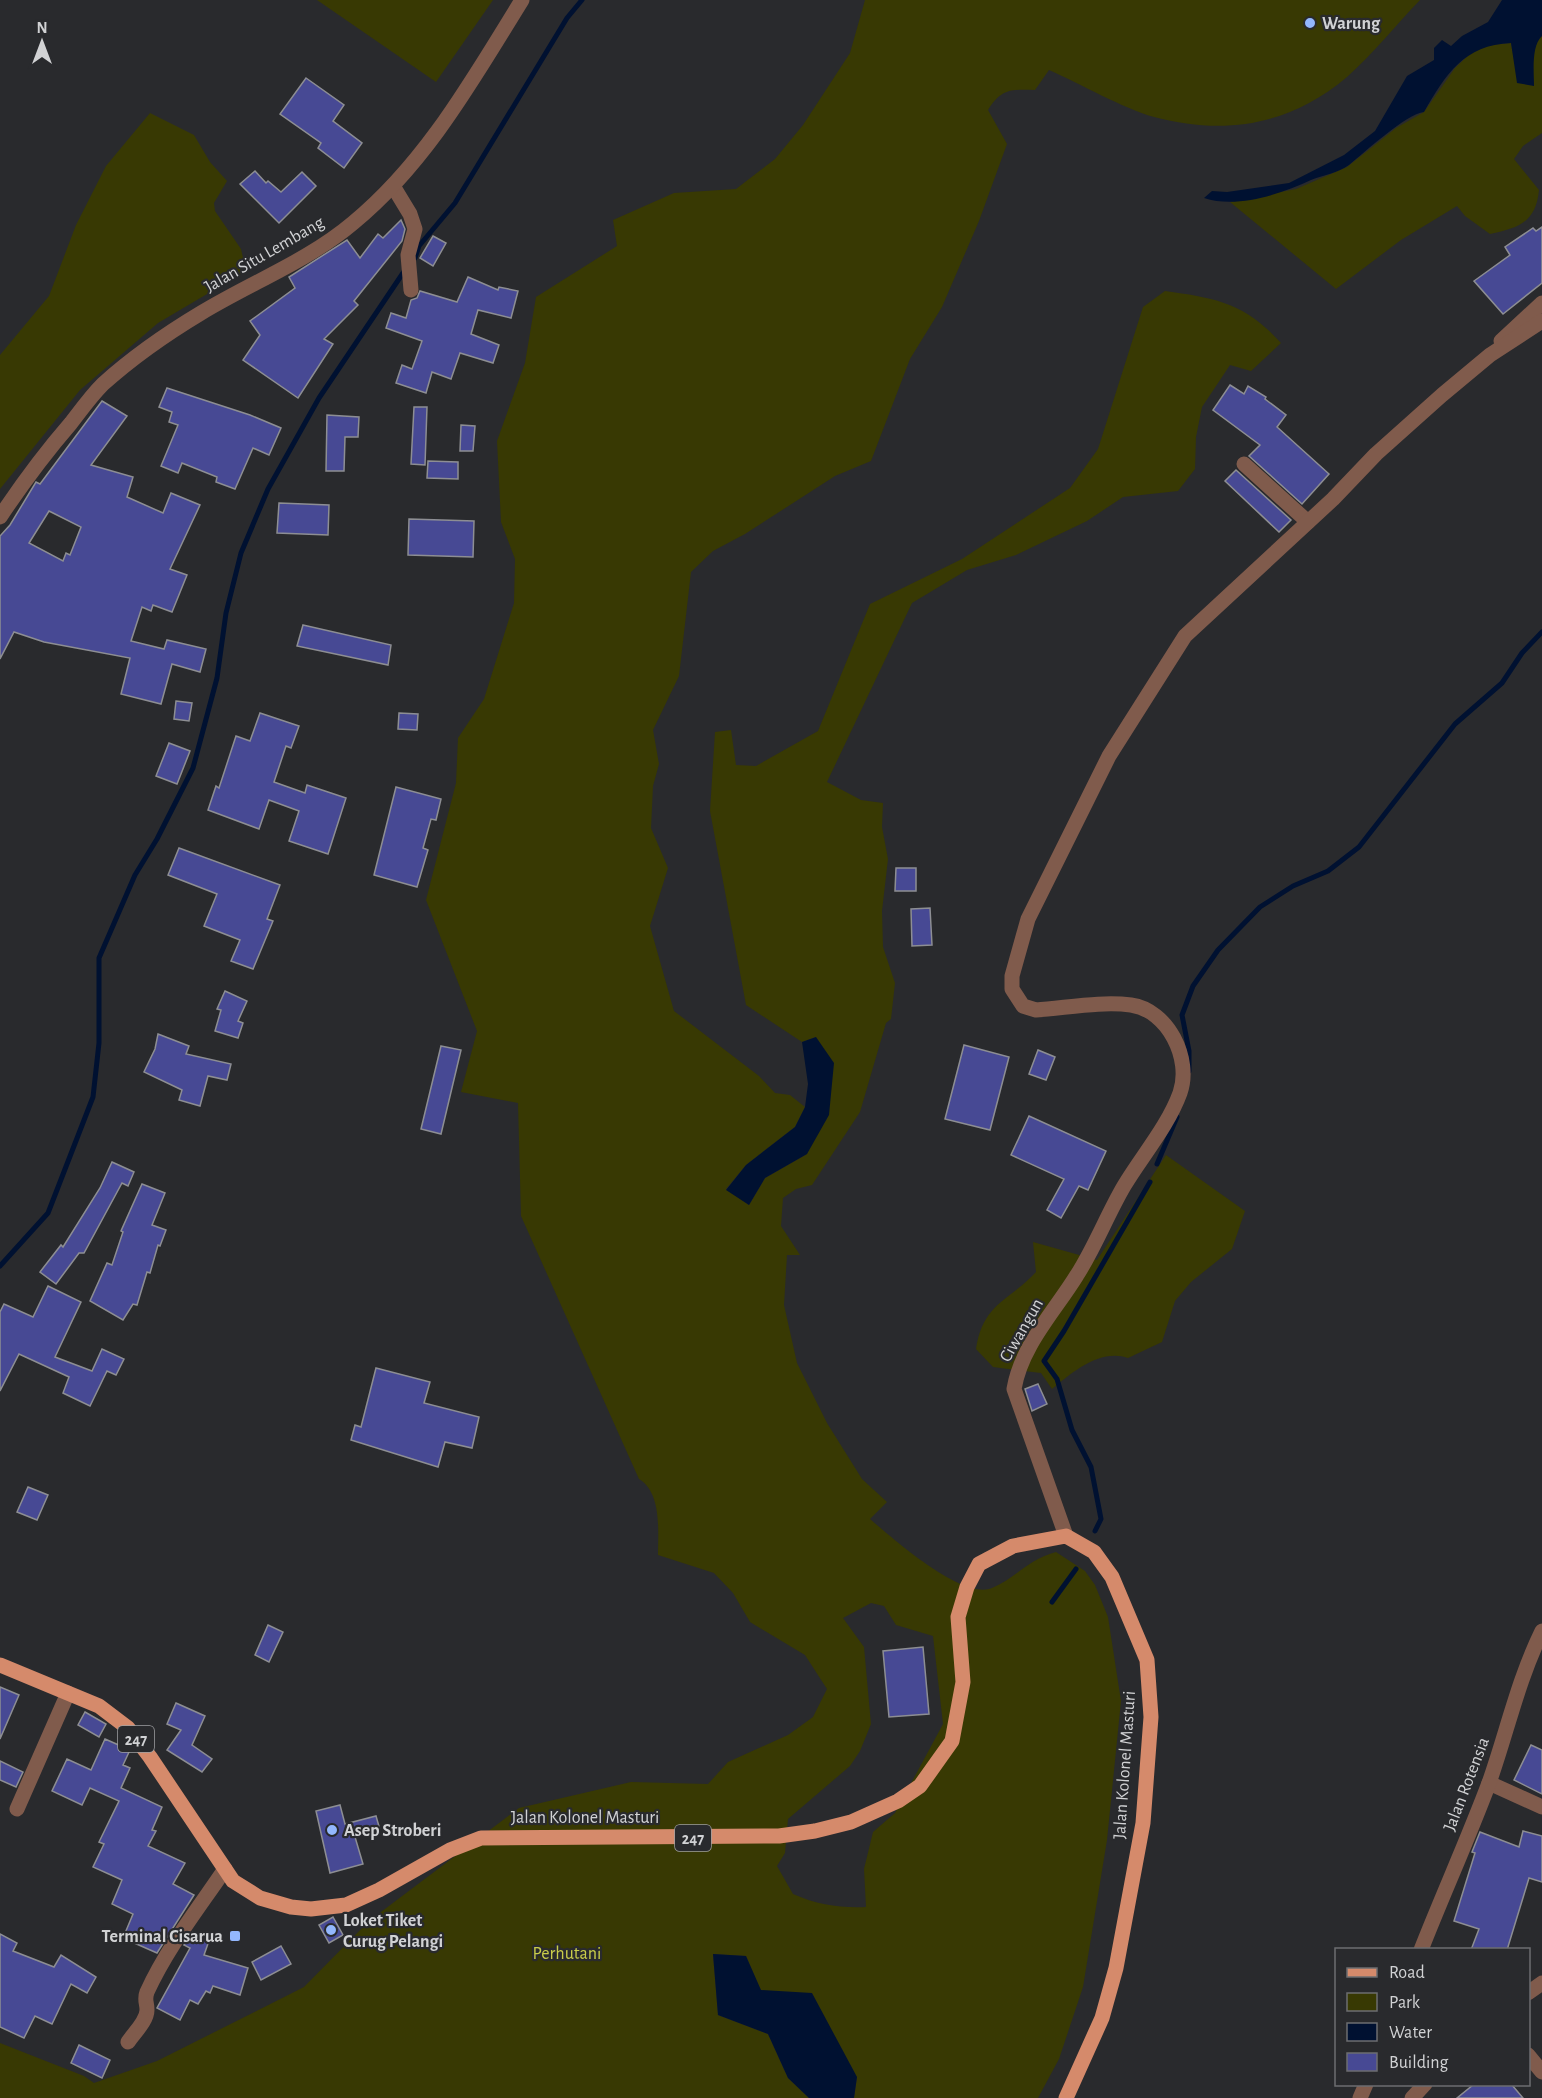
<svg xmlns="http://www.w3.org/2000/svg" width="1542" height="2098" font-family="'Alegreya Sans',sans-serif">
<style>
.green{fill:#383903;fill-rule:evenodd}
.water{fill:#001131}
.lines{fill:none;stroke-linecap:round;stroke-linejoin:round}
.stream{stroke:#001131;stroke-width:5}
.building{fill:#474994;stroke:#8d8e93;stroke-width:1.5;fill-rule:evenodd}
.minor{stroke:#805b4c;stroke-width:15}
.major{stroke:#d58a6b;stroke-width:15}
.poi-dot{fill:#93b7fd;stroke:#292a2d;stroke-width:2}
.labels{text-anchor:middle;stroke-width:4.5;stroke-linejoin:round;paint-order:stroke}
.shield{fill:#292a2d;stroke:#9fa0a2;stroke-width:1.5}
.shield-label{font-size:16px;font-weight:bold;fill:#d1d2d4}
.poi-label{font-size:18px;font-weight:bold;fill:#d1d2d4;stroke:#292a2d;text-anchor:start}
.street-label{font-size:18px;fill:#d1d2d4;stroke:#292a2d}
.park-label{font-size:18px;fill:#c9cd4a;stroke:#292a2d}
</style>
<rect width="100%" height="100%" fill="#292a2d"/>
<g class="green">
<polygon points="317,0 493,0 436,82"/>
<path d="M865,0H1420C1396,25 1373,54 1347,77C1290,125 1226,136 1154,117C1122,108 1081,84 1049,70L1035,90C1011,89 1001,89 988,110L1007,144L979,221L942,307L910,359L871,461L835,476L745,534L713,551L691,572L679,676L653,730L659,764L653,786L651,828L668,868L650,926L674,1011L759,1076L775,1093L790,1095L805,1107L795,1127L746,1165L726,1189L749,1205L765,1178L807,1154L816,1037L802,1042L746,1005L710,811L715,732L731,730L736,765L756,766L818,731L870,604L962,559L1070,488L1098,449L1143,307L1165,291C1216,298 1245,303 1281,343L1251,371L1230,365L1202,407L1196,437L1195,469L1178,491L1123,497L1087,521L1016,555L967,570L912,603L827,782L861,800L883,803L882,827L888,859L882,911L883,947L895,983L891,1019L886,1023L860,1112L812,1185L796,1189L783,1198L781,1226L800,1255H787L784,1305L797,1363L827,1423L862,1479L887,1502L870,1519C891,1537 963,1601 992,1588C1016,1578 1027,1560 1056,1552L1085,1571L1095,1585L1108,1617L1121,1701L1107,1840L1083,1987L1059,2059L1038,2098H854L857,2077L760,1990L746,1956L713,1954L718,2015L768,2034L788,2078L809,2098H0V2043L84,2076L94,2083L157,2061L304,1987L369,1921L519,1808L631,1782L708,1784L728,1762L788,1735L813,1717L827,1689L805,1655L750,1622L733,1593L714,1573L658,1555C658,1531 662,1493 639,1479L521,1216L518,1103L461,1092L477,1031L426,900L456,783L458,738L484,699L514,603L515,559L501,522L497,441L525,363L536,297L617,246L613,220L674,193L736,189L775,159L803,125L850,53ZM871,1603L884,1606L896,1625L933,1636L943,1724L895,1813L873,1832L864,1869L866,1907C840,1908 818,1905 793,1894L777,1866L785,1853L788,1819L850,1766L860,1751L871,1724L864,1647L843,1618Z"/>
<path d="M1542,22V133L1523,146L1514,159L1539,190C1536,222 1519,228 1490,234L1465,216L1457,206L1401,240L1336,289L1230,202L1296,189L1347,167L1396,128L1424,112L1455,68L1473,51L1490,45L1511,43L1517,75Z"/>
<polygon points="150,113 194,135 210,162 227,181 214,203 215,211 241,249 246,271 158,323 80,390 0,489 0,355 49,296 76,225 106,166"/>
<path d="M1166,1155L1245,1211L1232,1249L1191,1282L1175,1301L1162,1342L1128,1358C1101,1348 1072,1372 1052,1389L1041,1373L993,1367L976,1349C983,1303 1008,1302 1036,1272L1033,1242L1097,1260Z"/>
</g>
<g class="water">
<path d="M1502,0H1542V36C1531,46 1534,72 1534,86L1517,83L1511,43C1464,45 1446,74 1424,112C1406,114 1365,152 1349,165C1338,173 1323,175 1311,180C1281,194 1237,209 1204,198L1212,191L1227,192L1289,183L1344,155L1375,131L1407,76L1434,60V48L1442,40L1451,46L1462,36L1488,22Z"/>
<polygon points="816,1037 834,1063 829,1115 807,1154 765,1178 749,1205 726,1190 746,1165 795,1127 805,1107 808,1084 802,1042"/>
<polygon points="713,1954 746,1956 761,1990 812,1993 857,2077 854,2098 809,2098 788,2078 768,2034 718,2015"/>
</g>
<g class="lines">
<g class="stream">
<polyline points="415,258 419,246 455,203 567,18 582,0"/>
<polyline points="1189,1071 1189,1051 1182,1015 1193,986 1218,950 1260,907 1293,886 1328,871 1359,847 1455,724 1502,683 1522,653 1542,632"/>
<polyline points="1157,1164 1177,1117"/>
<polyline points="0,1266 48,1213 93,1097 99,1043 99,958 135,875 157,839 193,768 217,678 226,613 241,553 268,489 319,398 407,267"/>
<polyline points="1095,1531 1101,1519 1091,1467 1072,1430 1057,1379 1044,1361 1064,1331 1150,1182"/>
<polyline points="1052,1602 1076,1569"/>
</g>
</g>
<g class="building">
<polygon points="306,78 344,105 333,121 362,143 344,168 318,148 321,143 280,114"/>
<polygon points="255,171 266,183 268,181 281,192 302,172 316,186 279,223 240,184"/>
<polygon points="401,220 405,229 402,241 354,301 358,305 324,339 333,344 298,398 243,360 260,335 250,321 295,288 289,277 347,240 360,258 378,234 383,238"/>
<polygon points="1542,227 1542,283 1503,314 1474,281 1510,255 1505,247 1533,228 1536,231"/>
<polygon points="433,236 446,243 433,266 420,258"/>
<polygon points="468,277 498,290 499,287 518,291 511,318 478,310 471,334 499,345 493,363 460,353 451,379 432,372 426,393 396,383 402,365 412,369 422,341 386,328 391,313 406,318 411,300 417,298 420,291 457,302"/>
<polygon points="1230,385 1244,394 1248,386 1266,397 1265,399 1286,415 1277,427 1329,474 1302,504 1249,456 1260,445 1213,410"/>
<polygon points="167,388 250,415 281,428 269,455 253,448 235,489 216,482 217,477 182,463 178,473 161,466 178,425 169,422 172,412 159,407"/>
<path d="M102,401L127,416L91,465L133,477L127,497L163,513L171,493L200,505L170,569L187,575L172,612L153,605L151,611L142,607L131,641L164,649L167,640L206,649L200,672L172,664L161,704L121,694L130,658L44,642L14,632L0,659V536L10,525L36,482L40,484ZM49,511L81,527L70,555L66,553L63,561L29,543Z"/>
<polygon points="414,407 427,407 425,465 411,464"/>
<polygon points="327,415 359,417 358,437 345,437 344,471 326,471"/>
<polygon points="461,425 475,426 473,451 460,451"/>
<polygon points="428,461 458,462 458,479 427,478"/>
<polygon points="1236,470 1291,520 1279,532 1225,481"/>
<polygon points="279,503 329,505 328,535 277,533"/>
<polygon points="409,519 474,521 473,557 408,555"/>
<polygon points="303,625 391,645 388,665 297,646"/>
<polygon points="176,701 192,703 189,721 174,719"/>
<polygon points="260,713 299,726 291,748 286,746 274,782 305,793 307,785 346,798 328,854 289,841 299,811 269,800 259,829 208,810 216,786 219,788 236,736 250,741"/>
<polygon points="399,713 418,714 417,730 398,729"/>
<polygon points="169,743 190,751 177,784 156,776"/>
<polygon points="396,787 441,799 436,820 431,819 423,848 428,850 417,887 374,875"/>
<polygon points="179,848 280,885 267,919 273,921 253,969 231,961 240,940 204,926 217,894 168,875"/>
<polygon points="896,868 916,868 916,891 895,891"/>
<polygon points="930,908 932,945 912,946 911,909"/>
<polygon points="225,991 247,1001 238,1021 243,1023 238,1038 215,1031 221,1010 217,1009"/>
<polygon points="158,1034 189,1046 186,1054 231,1064 227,1080 208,1076 200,1106 179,1100 182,1090 144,1072 155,1049"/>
<polygon points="964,1045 1009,1057 990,1130 945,1119"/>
<polygon points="441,1046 461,1050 441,1134 421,1129"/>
<polygon points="1038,1050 1055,1057 1046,1080 1029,1074"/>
<polygon points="1029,1116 1106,1151 1088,1190 1079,1186 1061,1218 1047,1210 1064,1179 1011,1155"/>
<polygon points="112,1162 134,1172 128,1186 122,1183 84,1253 79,1253 56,1284 40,1272 61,1245 63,1247 100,1188"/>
<polygon points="142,1184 165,1193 152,1225 166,1230 160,1246 158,1245 150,1273 147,1272 137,1305 133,1304 123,1320 90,1301 107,1263 112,1265 123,1232 121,1231"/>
<polygon points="48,1286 81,1302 55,1357 92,1371 102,1349 124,1359 116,1375 107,1371 90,1406 63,1393 69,1377 19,1354 0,1391 0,1312 4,1304 33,1317"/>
<polygon points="376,1368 430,1382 424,1403 479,1417 472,1448 445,1442 438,1467 351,1440 355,1425 361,1427"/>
<polygon points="1038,1384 1047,1404 1032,1411 1025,1389"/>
<polygon points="28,1487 48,1495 37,1520 17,1512"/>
<polygon points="268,1625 283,1632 269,1662 255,1655"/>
<polygon points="923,1647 929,1714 889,1717 883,1651"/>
<polygon points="0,1687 19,1695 0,1739"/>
<polygon points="176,1703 205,1716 192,1745 212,1759 202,1772 167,1750 181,1730 167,1724"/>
<polygon points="85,1712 106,1724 99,1737 78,1725"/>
<polygon points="105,1739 130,1750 123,1765 130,1768 121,1788 162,1807 152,1830 156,1831 148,1846 185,1863 173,1884 194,1895 157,1953 123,1938 133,1914 112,1904 122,1880 93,1867 104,1844 99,1842 119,1801 90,1788 82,1805 52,1791 67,1759 91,1770"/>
<polygon points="1531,1745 1542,1750 1542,1794 1514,1780"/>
<polygon points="0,1761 23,1772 16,1787 0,1780"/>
<polygon points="340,1805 345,1824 376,1816 380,1830 355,1837 363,1864 330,1873 316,1811"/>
<polygon points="1523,1831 1542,1836 1542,1882 1529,1878 1507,1950 1471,1950 1479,1929 1454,1921 1475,1853 1472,1852 1480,1832 1519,1847"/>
<polygon points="333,1917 343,1935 329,1943 319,1925"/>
<polygon points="193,1932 210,1938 204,1955 248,1968 240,1995 213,1986 210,1993 206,1991 198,2004 190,2000 180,2020 157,2008 190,1948 184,1945"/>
<polygon points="0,1934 17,1943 13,1951 54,1967 61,1955 96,1977 87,1993 71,1984 52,2024 35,2016 24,2038 0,2027"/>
<polygon points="281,1946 291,1964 261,1980 252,1962"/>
<polygon points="79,2045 110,2060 102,2078 71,2063"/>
<polygon points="1473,2085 1512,2085 1523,2098 1457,2098"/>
</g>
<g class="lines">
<g class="minor">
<polyline points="393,186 410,214 415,229 408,255 411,290"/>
<polyline points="1501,341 1542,303"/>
<polyline points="1244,464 1308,522"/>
<path d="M0,517C22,484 45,453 71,423C81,410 91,396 103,384C133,357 166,334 201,313C252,282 308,261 353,223C426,163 473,79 522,0"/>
<path d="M1066,1536L1014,1389C1021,1346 1055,1311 1077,1275C1095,1247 1107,1215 1124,1186C1142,1156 1168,1126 1180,1093C1192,1059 1168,1010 1131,1005C1101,1001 1066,1008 1036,1010L1023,1006L1012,989V976L1028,919L1109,756L1185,636L1333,499L1376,454L1442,395L1490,355L1542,321"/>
<polyline points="1489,1783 1542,1807"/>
<polyline points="17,1809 68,1693"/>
<path d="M1421,1950C1443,1894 1468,1839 1489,1783C1507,1732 1518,1680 1542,1631"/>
<polyline points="1528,1993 1542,1983"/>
<path d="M128,2042C134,2033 147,2021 147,2010C147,2002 144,2000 147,1992C167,1948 198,1909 225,1869"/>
<polyline points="1528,2055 1542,2072"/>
<polyline points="1360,2098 1366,2084"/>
<polyline points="1412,2098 1425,2084"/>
</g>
<polyline class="major" points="0,1665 99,1706 128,1728 150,1757 233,1881 260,1898 291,1907 311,1909 346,1905 379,1890 450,1850 481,1838 779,1836 815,1831 851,1822 898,1801 920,1786 952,1741 963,1682 958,1617 967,1587 979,1564 1013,1546 1066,1536 1094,1552 1112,1577 1147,1660 1151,1717 1143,1823 1116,1968 1102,2018 1066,2098"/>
</g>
<g class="poi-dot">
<circle cx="1310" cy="23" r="6"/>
<circle cx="332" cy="1830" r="6"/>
<circle cx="331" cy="1930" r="6"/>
<rect x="229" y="1930" width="12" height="12" rx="3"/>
</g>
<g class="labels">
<g class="shield">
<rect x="118" y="1726" width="36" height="26" rx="4.5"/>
<rect x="675" y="1825" width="36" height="26" rx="4.5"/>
</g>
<g class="shield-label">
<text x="136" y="1745">247</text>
<text x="693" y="1844">247</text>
</g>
<g class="poi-label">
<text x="1322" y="29">Warung</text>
<text x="344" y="1836">Asep Stroberi</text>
<text x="343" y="1926">Loket Tiket<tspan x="343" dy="21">Curug Pelangi</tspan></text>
<text x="223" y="1942" text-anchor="end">Terminal Cisarua</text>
</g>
<g class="street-label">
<text transform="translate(264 254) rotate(-30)" y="6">Jalan Situ Lembang</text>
<text transform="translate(1021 1330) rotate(-60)" y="6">Ciwangun</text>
<text transform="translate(1124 1765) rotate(-86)" y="6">Jalan Kolonel Masturi</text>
<text transform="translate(1466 1784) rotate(-69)" y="6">Jalan Rotensia</text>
<text x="585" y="1823">Jalan Kolonel Masturi</text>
</g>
<g class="park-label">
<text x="567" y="1959">Perhutani</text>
</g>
</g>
<rect x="1335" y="1948" width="195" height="138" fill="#292a2d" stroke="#6c6d70" stroke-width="1.5"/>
<rect x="1347" y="1968" width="30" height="9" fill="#d58a6b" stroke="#6c6d70" stroke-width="1.5"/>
<text x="1389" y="1978" font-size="18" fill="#d1d2d4">Road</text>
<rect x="1347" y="1993" width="30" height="18" fill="#383903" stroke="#6c6d70" stroke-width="1.5"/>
<text x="1389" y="2008" font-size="18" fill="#d1d2d4">Park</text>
<rect x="1347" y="2023" width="30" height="18" fill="#001131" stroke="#6c6d70" stroke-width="1.5"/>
<text x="1389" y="2038" font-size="18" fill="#d1d2d4">Water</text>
<rect x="1347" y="2053" width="30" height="18" fill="#474994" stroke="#6c6d70" stroke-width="1.5"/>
<text x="1389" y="2068" font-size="18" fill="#d1d2d4">Building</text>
<g transform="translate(42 42)" stroke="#292a2d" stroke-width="4.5" paint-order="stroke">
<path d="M0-4.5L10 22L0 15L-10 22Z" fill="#d1d2d4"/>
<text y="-9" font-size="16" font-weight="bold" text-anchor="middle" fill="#d1d2d4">N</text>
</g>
</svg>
